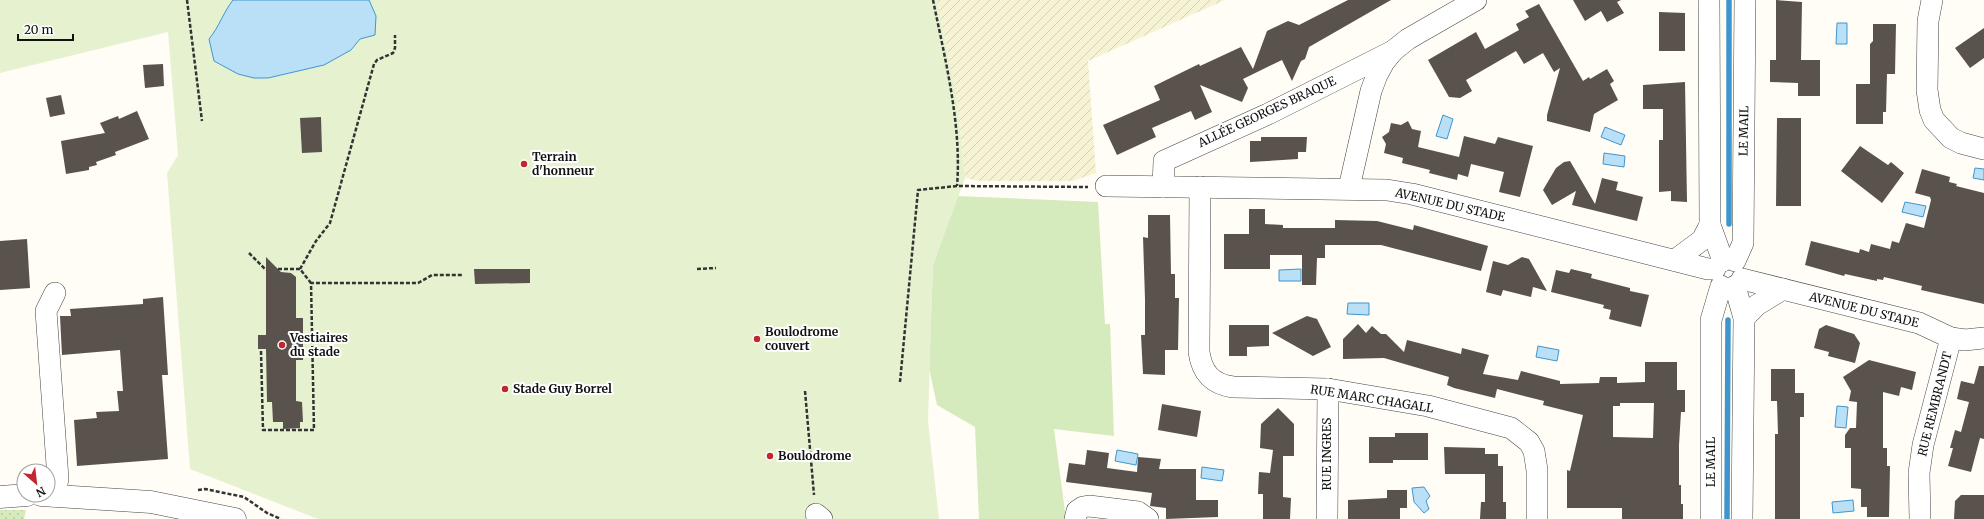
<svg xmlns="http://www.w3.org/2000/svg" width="1984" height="519" font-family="Merriweather,serif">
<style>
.farmland{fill:url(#farmland-furrows)}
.grass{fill:#d5ebbd}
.park{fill:url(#park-dots)}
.pitch{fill:#e6f2cf}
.water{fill:#b9e0f7;stroke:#3f96cf}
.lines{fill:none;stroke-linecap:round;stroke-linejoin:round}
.stream{stroke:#3f96cf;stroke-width:5.5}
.building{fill:#5a524d;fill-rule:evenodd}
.minor-casing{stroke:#444;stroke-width:22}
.tertiary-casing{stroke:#444;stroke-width:23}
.path{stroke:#333;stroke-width:2.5;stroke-dasharray:4 2;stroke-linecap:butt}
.minor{stroke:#fff;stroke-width:21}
.tertiary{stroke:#fff;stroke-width:22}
.poi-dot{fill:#c4262e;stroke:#fff;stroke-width:1.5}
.labels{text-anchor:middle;stroke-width:4;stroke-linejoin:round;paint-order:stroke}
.street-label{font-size:12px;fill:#111;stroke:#fff}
.poi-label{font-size:12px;font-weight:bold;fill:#111;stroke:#fff;text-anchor:start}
</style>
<defs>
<pattern id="farmland-furrows" width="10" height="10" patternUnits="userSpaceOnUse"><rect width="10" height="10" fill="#f6f3d4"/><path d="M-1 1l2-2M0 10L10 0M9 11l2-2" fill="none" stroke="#d2cfb5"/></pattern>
<pattern id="park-dots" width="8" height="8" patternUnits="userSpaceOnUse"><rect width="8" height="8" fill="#d5ebbd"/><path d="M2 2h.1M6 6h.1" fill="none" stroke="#b6c8a1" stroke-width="1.8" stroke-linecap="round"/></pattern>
</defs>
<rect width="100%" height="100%" fill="#fffdf5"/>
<polygon class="farmland" points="937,0 1225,0 1088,61 1096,173 1073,181 980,181 965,178 957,99"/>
<polygon class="grass" points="957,196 1098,202 1105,324 1110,324 1114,436 1054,429 1066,519 979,519 975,427 937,405 929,368 933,265"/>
<polygon class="park" points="0,510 26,510 24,519 0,519"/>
<polygon class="pitch" points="0,0 937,0 957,99 965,178 933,265 928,421 939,519 318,519 190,469 167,173 178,155 168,32 0,73"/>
<g class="water">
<path d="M233,0H369L376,16L375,35L360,39L351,50L324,65L268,78H254L238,74L214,61L209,39C219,27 223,13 233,0Z"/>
<polygon points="1837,23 1847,23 1847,44 1836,44"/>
<polygon points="1443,115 1453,119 1447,139 1436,136"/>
<polygon points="1605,127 1625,135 1621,145 1601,137"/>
<polygon points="1604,153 1625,156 1624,167 1603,164"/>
<polygon points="1975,168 1984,169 1984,180 1973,178"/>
<polygon points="1905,202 1926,206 1923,217 1902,212"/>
<polygon points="1301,269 1301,281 1279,281 1279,270"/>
<polygon points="1348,303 1369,303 1369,315 1347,314"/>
<polygon points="1538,346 1559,350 1557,361 1536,357"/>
<polygon points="1837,406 1848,407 1846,428 1835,427"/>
<polygon points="1117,450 1138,454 1136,465 1115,461"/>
<polygon points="1202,467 1224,470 1222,481 1201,478"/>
<polygon points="1424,487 1430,496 1426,501 1429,509 1424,513 1414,502 1412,488"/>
<polygon points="1853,500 1854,511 1833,513 1832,502"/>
</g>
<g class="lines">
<g class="stream">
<polyline points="1729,0 1729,224"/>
<polyline points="1727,519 1728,320"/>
</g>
</g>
<g class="building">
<polygon points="1348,0 1391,0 1309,47 1305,59 1301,61 1292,81 1282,60 1243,79 1248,88 1242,102 1200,85 1212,112 1195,120 1191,111 1152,128 1156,137 1117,155 1103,125 1160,100 1154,86 1199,64 1200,66 1241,47 1253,69 1267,31 1288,21 1299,25"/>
<polygon points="1573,0 1621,0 1617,2 1624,13 1607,22 1601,11 1585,21"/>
<polygon points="1776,0 1802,2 1801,60 1820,60 1820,96 1798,96 1798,83 1770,82 1770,60 1776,60"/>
<polygon points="1539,4 1583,81 1589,77 1590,79 1607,69 1614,81 1610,84 1618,100 1594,114 1590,132 1547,121 1547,115 1560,68 1554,72 1543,53 1524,64 1516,51 1466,80 1472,91 1460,98 1449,97 1428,60 1476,32 1485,49 1519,30 1516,24 1529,17 1525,11"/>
<polygon points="1659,12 1685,13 1685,51 1659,51"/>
<polygon points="1873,24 1896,24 1895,74 1887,74 1886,112 1883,112 1883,124 1856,124 1856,84 1870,84 1870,44 1873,41"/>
<polygon points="1984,28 1984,58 1970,68 1955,48"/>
<polygon points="163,64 164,86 145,88 143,65"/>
<polygon points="1685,82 1687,202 1671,201 1671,191 1659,192 1659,140 1663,140 1663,109 1643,109 1643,85"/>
<polygon points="61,95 65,114 50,117 46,98"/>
<polygon points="137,111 149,139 115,152 116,155 96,162 97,165 89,167 89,170 66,174 61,141 105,133 100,123 118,116 119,119"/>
<polygon points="321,117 322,152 302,153 300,118"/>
<polygon points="1777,118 1801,118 1801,206 1776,206"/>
<polygon points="1408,121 1412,129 1421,131 1418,147 1459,157 1464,136 1495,144 1498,137 1533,146 1520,197 1499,192 1504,172 1471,164 1468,177 1458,174 1457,180 1429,173 1430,170 1402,163 1403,158 1384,153 1386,144 1382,137 1389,132 1391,123 1401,125"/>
<polygon points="1261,137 1307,137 1306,152 1298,152 1298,159 1250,162 1250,141 1261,141"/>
<polygon points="1860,146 1888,165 1891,162 1904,173 1882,203 1841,171"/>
<polygon points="1570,161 1595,204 1602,178 1618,182 1616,190 1643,197 1637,221 1572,205 1576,191 1552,205 1543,190 1556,168 1564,162"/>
<polygon points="1922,169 1950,177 1949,182 1957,184 1956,186 1984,193 1984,304 1921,290 1922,286 1884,277 1883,280 1877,279 1877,281 1845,274 1844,276 1805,265 1811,241 1859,253 1860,249 1869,252 1871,244 1890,249 1892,241 1899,243 1906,223 1924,228 1931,200 1930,197 1915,193"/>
<polygon points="1249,209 1265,209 1265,224 1283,225 1283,228 1335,228 1335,220 1377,221 1413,230 1414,225 1488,246 1481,271 1381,245 1325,245 1325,258 1317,258 1316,285 1302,285 1302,255 1270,255 1270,269 1224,269 1224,234 1249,234"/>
<polygon points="1148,215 1170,215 1171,274 1175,274 1175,298 1179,298 1178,350 1165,350 1165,375 1143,374 1141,335 1145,335 1145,299 1143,237 1148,238"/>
<polygon points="27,239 30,288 0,290 0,241"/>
<polygon points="266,257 281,272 291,273 296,277 296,318 303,318 303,360 296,360 296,401 302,402 303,422 300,422 300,428 283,429 283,422 273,422 272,402 267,402 266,349 258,349 258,335 266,335"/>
<polygon points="1522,257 1529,259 1547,291 1533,287 1531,297 1503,290 1501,296 1486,292 1493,261 1508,265"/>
<polygon points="474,269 530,269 530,283 475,284"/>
<polygon points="1571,269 1592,274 1591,278 1630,288 1630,291 1649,295 1641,327 1609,319 1611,310 1603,308 1604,305 1551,292 1556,270 1569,273"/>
<polygon points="163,297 168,375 162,375 168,459 77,466 74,420 97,418 96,412 119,411 117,391 123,391 120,350 62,355 60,316 71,316 70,309 143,304 143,299"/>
<polygon points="1307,316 1317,319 1331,347 1313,356 1272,333"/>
<path d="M1358,324L1366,333L1372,326L1381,334H1386L1404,352L1407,340L1461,354L1462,348L1489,355L1483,374L1518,380L1521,371L1560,381V384L1599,383L1600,377H1617V383L1645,382V362H1677V390H1685V412H1681L1679,445V485H1681V504H1683V519H1622V508H1567V470L1570,471L1583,415L1543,405L1544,401L1497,389L1495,398L1454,388L1447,385L1449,377L1384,358L1343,359V339ZM1620,403H1654L1653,438L1613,437V406H1620Z"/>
<polygon points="1229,325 1269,325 1269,346 1247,347 1247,356 1229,356"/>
<polygon points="1826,325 1854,334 1860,343 1855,363 1828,356 1829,352 1814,348 1819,329"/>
<polygon points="1869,360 1916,372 1912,390 1901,387 1899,396 1883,392 1883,448 1887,448 1887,466 1890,466 1889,517 1867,517 1867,507 1861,507 1861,489 1851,488 1851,448 1845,448 1845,435 1850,428 1856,428 1857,402 1849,401 1851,391 1843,377"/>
<polygon points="1979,366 1984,366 1984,439 1980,438 1971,472 1948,466 1953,448 1950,448 1955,430 1961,432 1969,402 1957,399 1961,381 1974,384"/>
<polygon points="1771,369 1795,369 1795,393 1804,393 1804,417 1800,417 1800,519 1775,519 1775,434 1778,434 1777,401 1771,401"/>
<polygon points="1162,404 1201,411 1197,437 1158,430"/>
<polygon points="1278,408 1294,424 1294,456 1283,456 1283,497 1291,498 1290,519 1263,519 1263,494 1258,494 1259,472 1270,473 1273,450 1260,448 1261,424"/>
<polygon points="1395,433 1428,433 1428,460 1393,460 1393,463 1369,463 1369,437 1395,437"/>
<polygon points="1444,447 1485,448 1485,454 1498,454 1498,466 1503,466 1503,502 1506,502 1506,519 1480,519 1481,502 1485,502 1485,474 1445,474"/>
<polygon points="1087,450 1109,453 1107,468 1137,472 1138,457 1161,459 1159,469 1196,469 1196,500 1218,500 1218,517 1166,519 1166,508 1150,506 1152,493 1066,482 1069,463 1085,465"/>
<polygon points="1387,490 1407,490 1407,508 1400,508 1400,519 1348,519 1348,500 1387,498"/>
<polygon points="1961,495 1984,495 1984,519 1954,519 1955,501"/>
</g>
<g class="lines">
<g class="minor-casing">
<g id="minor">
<polyline points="1709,0 1710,225 1723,261"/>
<polyline points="1932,0 1928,21 1927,90 1930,110 1934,120 1951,138 1961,143 1984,149"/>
<polyline points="1106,186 1387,190 1412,194 1708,269 1715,269"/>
<polyline points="1163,187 1164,161 1268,114 1393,51"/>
<path d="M1200,187L1199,352C1202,373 1212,384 1233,387L1328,389L1428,406L1511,428L1529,442L1534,451L1537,470V519"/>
<polyline points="1349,188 1371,91 1377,75 1384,62 1393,51 1408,39 1476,0"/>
<polyline points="1675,260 1702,240 1710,225"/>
<polyline points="1735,261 1743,243 1745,0"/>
<polyline points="1742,279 1919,323 1951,338 1965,340 1984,338"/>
<polyline points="1735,286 1744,318 1742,519"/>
<polyline points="1744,318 1757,305 1783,289"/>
<polyline points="54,496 58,479 46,311 55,293"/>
<polyline points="816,514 822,519"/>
<polyline points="1075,519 1077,511 1083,507 1089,506 1138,512 1148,519"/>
<polyline points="1327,519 1328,389"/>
<polyline points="1711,519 1711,320 1721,286"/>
<polyline points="1920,519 1919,473 1923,445 1951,338"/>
</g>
</g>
<g class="tertiary-casing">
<g id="tertiary">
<polyline points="41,495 151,502 235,519"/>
<polyline points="0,497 27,495"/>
</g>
</g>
<g class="path">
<polyline points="187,0 202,121"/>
<path d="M933,0C945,59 962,126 957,186"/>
<polyline points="249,253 266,270"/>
<polyline points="278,269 300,269 311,283"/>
<polyline points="300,269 316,241 330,223 374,64 377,60 393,53 395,48 395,35"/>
<polyline points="697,269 716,268"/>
<polyline points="261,351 263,430 314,430 311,283 418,283 432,275 463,275"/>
<polyline points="900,382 918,190 957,186 1088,187"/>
<polyline points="805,391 814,495"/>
<polyline points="198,490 205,489 244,497 267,513 281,519"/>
</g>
<use href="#minor" class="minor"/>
<use href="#tertiary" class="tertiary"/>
</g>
<g class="poi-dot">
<circle cx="524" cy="164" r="4"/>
<circle cx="757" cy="339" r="4"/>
<circle cx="282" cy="345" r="4"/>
<circle cx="505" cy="389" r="4"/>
<circle cx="770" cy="456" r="4"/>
</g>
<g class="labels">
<g class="street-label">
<text transform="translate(1267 112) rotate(-25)" y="4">ALLÉE GEORGES BRAQUE</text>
<text transform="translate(1744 131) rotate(-89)" y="4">LE MAIL</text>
<text transform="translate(1450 205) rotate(13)" y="4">AVENUE DU STADE</text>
<text transform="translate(1864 310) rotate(14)" y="4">AVENUE DU STADE</text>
<text transform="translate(1372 399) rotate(9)" y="4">RUE MARC CHAGALL</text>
<text transform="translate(1935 404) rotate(-76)" y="4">RUE REMBRANDT</text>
<text transform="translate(1327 454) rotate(-90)" y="4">RUE INGRES</text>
<text transform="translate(1711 462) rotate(-90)" y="4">LE MAIL</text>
</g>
<g class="poi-label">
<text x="532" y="161">Terrain<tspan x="532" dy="14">d'honneur</tspan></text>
<text x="765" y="336">Boulodrome<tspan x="765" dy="14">couvert</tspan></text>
<text x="290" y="342">Vestiaires<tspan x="290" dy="14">du stade</tspan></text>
<text x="513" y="393">Stade Guy Borrel</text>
<text x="778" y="460">Boulodrome</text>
</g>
</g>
<g transform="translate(36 483) rotate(152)"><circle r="19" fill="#ffffff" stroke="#a0a0a0"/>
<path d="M0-3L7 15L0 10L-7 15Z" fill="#c4262e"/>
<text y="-6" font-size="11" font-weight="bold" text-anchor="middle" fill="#111111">N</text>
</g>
<path d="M18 34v6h55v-6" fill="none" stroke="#111111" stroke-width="2"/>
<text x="24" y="34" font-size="12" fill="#111111" stroke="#ffffff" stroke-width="3" paint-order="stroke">20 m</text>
</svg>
